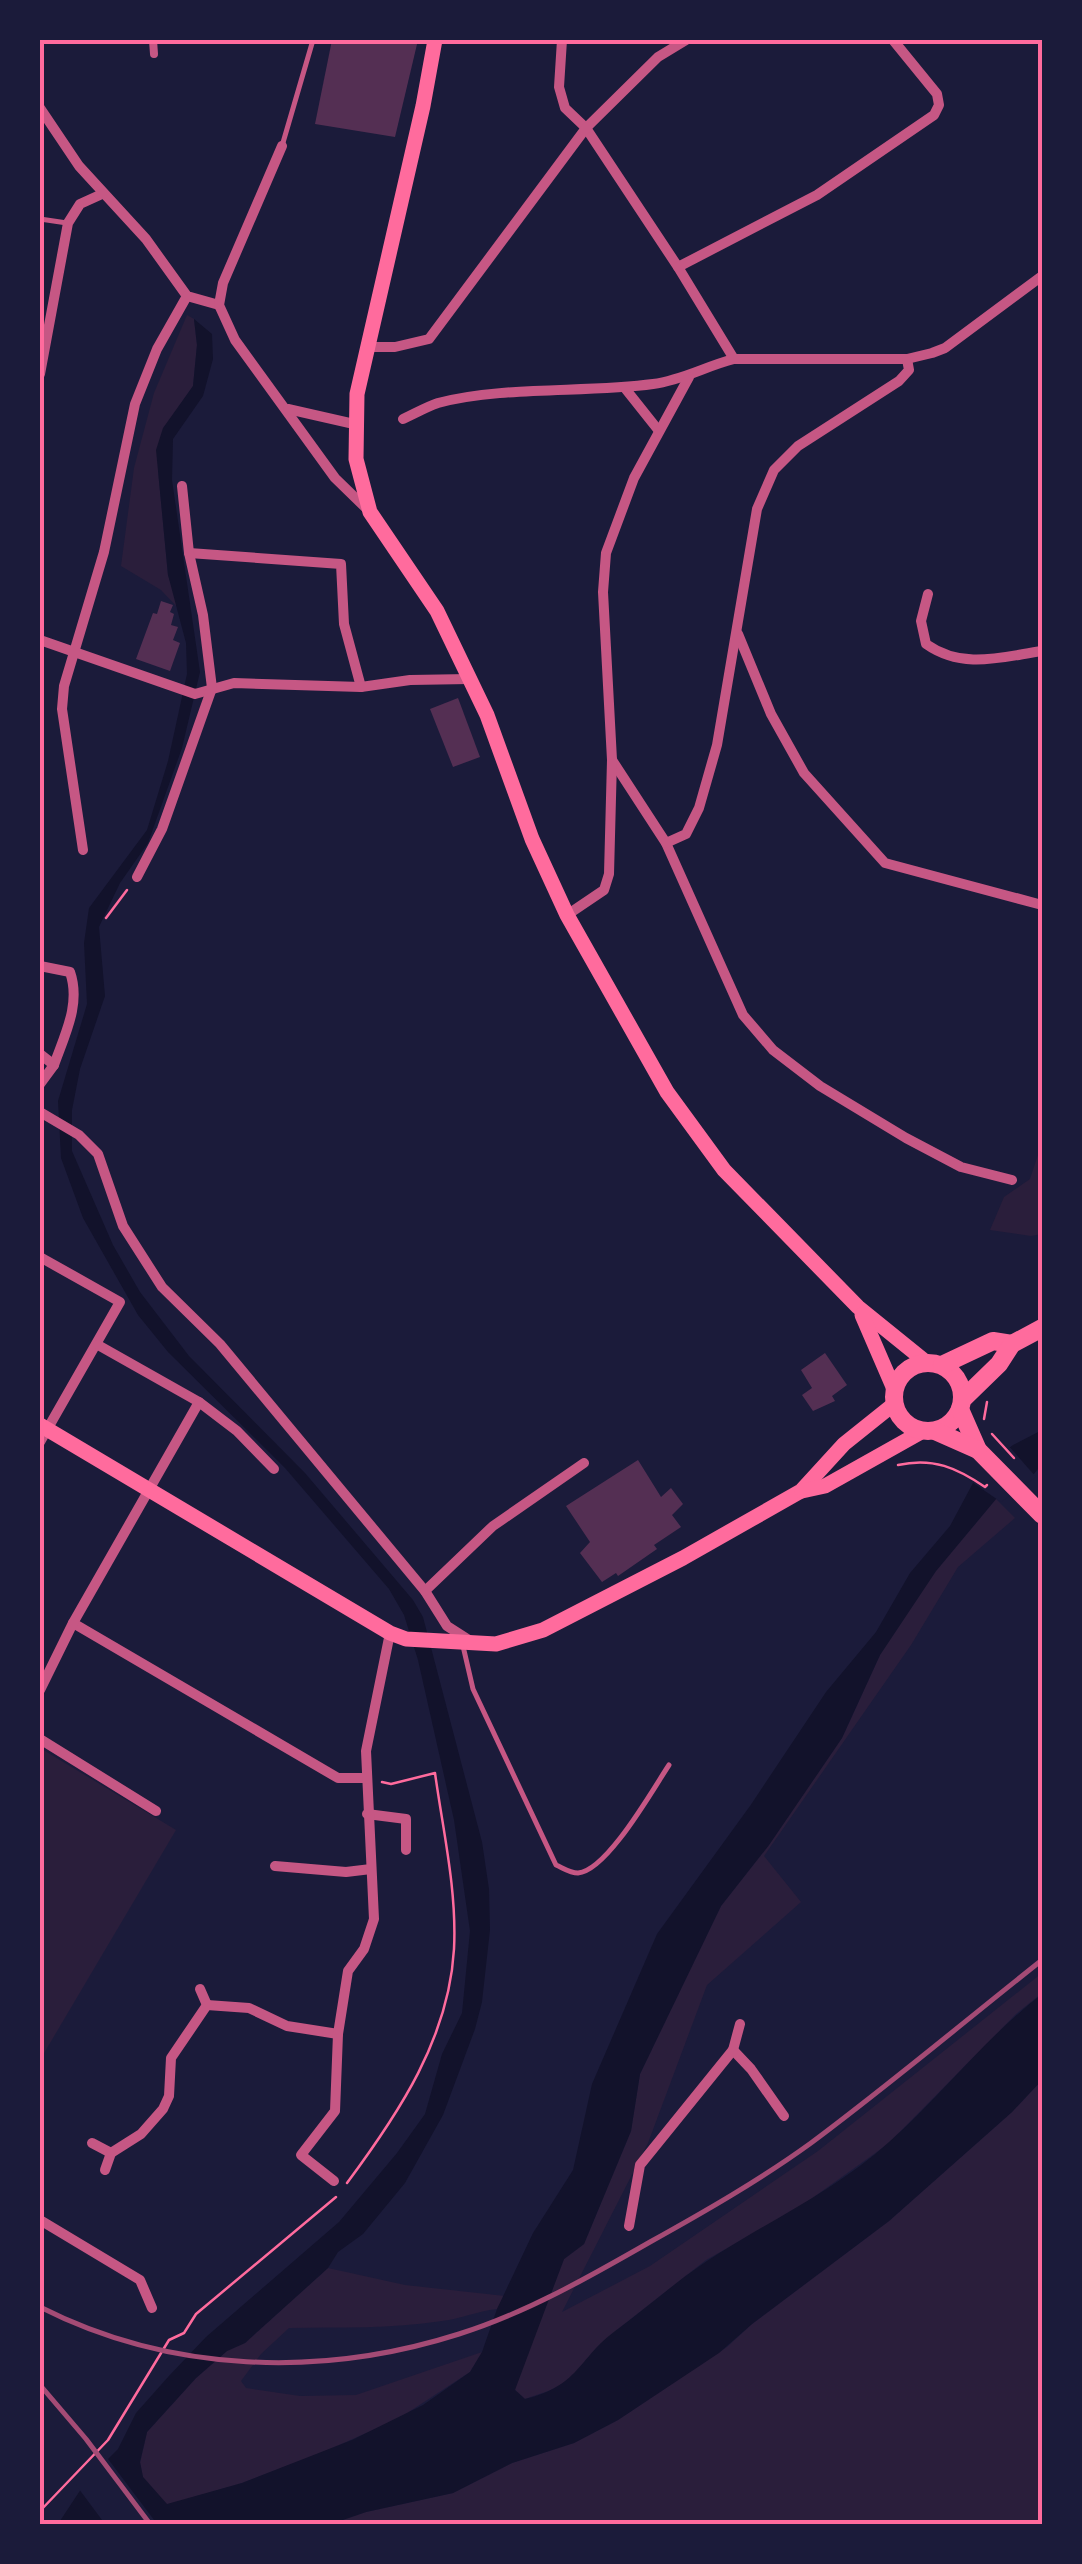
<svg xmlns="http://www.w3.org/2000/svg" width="1082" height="2564" font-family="'Roboto Serif',serif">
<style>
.green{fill:#2a1e3b}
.water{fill:#12122b}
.pier{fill:#1b1b3a}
.building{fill:#542f53}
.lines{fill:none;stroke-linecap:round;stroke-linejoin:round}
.path{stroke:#ff6b9d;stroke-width:2.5}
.service{stroke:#c65784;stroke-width:5}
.pedestrian{stroke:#c65784;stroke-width:8}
.minor{stroke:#c65784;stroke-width:10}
.secondary{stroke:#ff6b9d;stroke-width:15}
.primary{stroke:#ff6b9d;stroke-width:18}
.rail{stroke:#a44b75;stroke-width:5}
.neatline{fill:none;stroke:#ff6b9d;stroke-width:4}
</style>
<rect width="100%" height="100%" fill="#1b1b3a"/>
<g class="green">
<polygon points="187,315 194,319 197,345 193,386 178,408 158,470 168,575 180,610 161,590 121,566 134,468 154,393"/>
<polygon points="1042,1143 1042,1234 1031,1236 990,1230 1004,1197 1030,1179"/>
<polygon points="996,1499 1015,1518 958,1567 911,1645 764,1856 801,1902 707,1985 648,2143 562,2312 650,2266 818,2151 1042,1973 1042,1993 1016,2014 888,2144 797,2209 706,2260 613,2333 572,2377 554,2389 525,2399 514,2389 564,2259 584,2244 631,2131 640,2074 721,1906 769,1845 842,1738 880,1655 936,1571"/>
<polygon points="40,1748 176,1830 40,2060"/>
<polygon points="1042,2080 1042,2524 331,2524 366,2512 453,2493 512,2463 574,2443 618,2420 727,2347 752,2324 889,2221 1012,2112"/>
<path d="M328,2268L405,2285L505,2296L497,2309C477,2311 461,2319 442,2321C391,2329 340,2327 289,2328L261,2354L241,2381L246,2388L300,2396L356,2395L482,2352L470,2372L398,2419L321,2453L242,2483L167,2505L143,2477L140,2463L147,2432L196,2378L227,2351L245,2343Z"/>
</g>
<path class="water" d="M194,319L212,334L213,359L203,396L173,439L172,480L200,672L182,748L148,843L120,883L99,927L105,996L80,1069L72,1110V1151L113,1245L140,1292L189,1356L305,1473L413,1600L423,1617L482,1842L489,1889L490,1930L482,2002L475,2029L443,2115L405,2183L363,2234L338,2252L328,2268L245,2343L227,2351L196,2378L147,2432L140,2462L143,2477L167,2504L242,2483L352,2440L423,2405L470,2372L482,2352L497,2309L533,2233L573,2170L592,2084L657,1934L750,1806L826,1692L876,1632L910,1573L950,1526L973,1483L986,1466L1013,1445L1042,1430V1464L1034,1474L996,1499L936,1571L880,1655L842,1738L769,1845L721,1906L640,2074L631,2131L584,2244L564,2259L515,2390L525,2399C579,2386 578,2359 614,2332C635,2316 654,2301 674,2285C741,2232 824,2201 889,2142C942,2095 986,2037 1042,1994V2080L1012,2112L889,2221L752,2324L719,2353L618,2420L574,2443L512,2463L453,2493L366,2512L331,2524H58L87,2480L118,2449L136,2413L168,2377L206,2337L339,2222L397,2153L425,2114L442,2054L462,2013L470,1931L454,1820L418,1660L404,1615L389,1589L285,1468L168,1352L138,1315L83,1218L61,1158L58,1101L87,1004L84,943L89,908L147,830L168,761L187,674L186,643L168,575L156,450L163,428L193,386L197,345Z"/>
<g class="pier">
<polygon points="1007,1444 1036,1477 1001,1502 969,1480"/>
<polygon points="105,2455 157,2524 105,2524 76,2485"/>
</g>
<g class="building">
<polygon points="332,40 418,40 395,137 315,124"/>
<polygon points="161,601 173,605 170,612 174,614 171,625 178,627 173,640 180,643 170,671 136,659 153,613 157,614"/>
<polygon points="458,698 480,757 453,767 430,709"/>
<polygon points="825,1353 847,1385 832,1396 835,1401 813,1411 802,1395 812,1388 801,1370"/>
<polygon points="638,1460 661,1497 671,1488 683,1504 672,1515 681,1527 654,1545 657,1549 618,1576 616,1573 602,1582 580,1553 590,1542 566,1506"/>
</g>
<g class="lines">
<g class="path">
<polyline points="106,918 127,890"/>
<polyline points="984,1419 987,1402"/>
<polyline points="992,1434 1014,1458"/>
<path d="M898,1465C933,1457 957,1468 985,1487L987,1485"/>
<path d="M347,2183C399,2113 449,2038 454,1949C457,1890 443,1831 435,1773L391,1784L382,1782"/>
<polyline points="40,2511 108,2440 169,2340 184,2333 196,2314 336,2197"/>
</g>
<g class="service">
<polyline points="282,146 313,40"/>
<polyline points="40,219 67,223"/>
<path d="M463,1646L473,1689L556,1865C563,1868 570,1873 578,1873C607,1871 653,1789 669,1765"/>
</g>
<polyline class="pedestrian" points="153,40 154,54"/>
<g class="minor">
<polyline points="562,40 559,87 565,108 586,128 678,267 734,359"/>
<polyline points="40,108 79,166 146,239 187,296 219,305"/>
<polyline points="282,146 223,283 219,305 235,340 335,478 370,512"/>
<polyline points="678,267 817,195 934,115 939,105 937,94 893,40"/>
<polyline points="367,347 395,347 429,339 586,128 658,57 686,40"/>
<polyline points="40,374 68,223 80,204 102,194"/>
<polyline points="624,387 659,431"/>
<polyline points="288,409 354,424"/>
<path d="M403,419C414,414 426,407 438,403C501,386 587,393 653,384C683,380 706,366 734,359H907L932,353L945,348L1042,276"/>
<polyline points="189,553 341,564 344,624 361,687"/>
<path d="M928,594L921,621L926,644C963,670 1001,657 1042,651"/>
<polyline points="738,634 771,714 804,773 885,863 1042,905"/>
<polyline points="40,640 195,694 234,683 361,687 410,680 469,679"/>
<polyline points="612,760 666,843 743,1015 773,1050 820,1086 906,1138 961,1167 1012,1180"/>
<polyline points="666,843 686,834 699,808 717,745 757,509 774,470 798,446 899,381 909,370 907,359"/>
<polyline points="83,850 62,709 64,686 104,552 135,404 157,349 187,296"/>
<polyline points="137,877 162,829 212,688 203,615 189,553 182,486"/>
<polyline points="567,915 604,890 609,874 612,760 603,592 606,553 634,478 689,377"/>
<path d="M40,966L70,972C81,1004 65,1034 54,1065"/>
<polyline points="40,1054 54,1065 40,1084"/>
<polyline points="40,1112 79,1135 98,1154 123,1226 162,1287 220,1344 425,1591 447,1626 472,1642"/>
<polyline points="40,1257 120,1302 40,1442"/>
<polyline points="98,1345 199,1402 237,1431 274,1469"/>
<polyline points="425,1591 493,1526 584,1463"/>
<polyline points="73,1623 338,1778 366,1778"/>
<polyline points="40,1690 73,1623 199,1402"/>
<polyline points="40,1739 156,1811"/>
<polyline points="367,1814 406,1819 406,1850"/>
<polyline points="275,1866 346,1872 371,1869"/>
<polyline points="200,1989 207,2005"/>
<polyline points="733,2050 751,2069 784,2116"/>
<polyline points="92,2143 111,2153 105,2170"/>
<polyline points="111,2153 141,2134 163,2109 169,2096 171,2058 207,2005 249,2008 287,2026 338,2034"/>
<polyline points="334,2181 301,2155 335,2111 338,2034 348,1971 364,1949 374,1919 366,1751 390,1633"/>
<polyline points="40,2220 140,2280 152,2308"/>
<polyline points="629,2226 640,2165 733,2050 740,2024"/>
</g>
<g class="secondary">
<polyline points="435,40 423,106 357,394 356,459 370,512 437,611 487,715 532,839 567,915 667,1092 724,1170 858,1307 926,1362"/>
<polyline points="862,1315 894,1389"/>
<polyline points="40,1425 390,1633 406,1639 496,1644 543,1630 683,1558 801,1491 844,1444 894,1404"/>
<polyline points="802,1491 825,1486 923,1431"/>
</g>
<g class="primary">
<circle cx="928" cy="1397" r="34"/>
<polyline points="942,1365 993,1341 1012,1344"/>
<polyline points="962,1400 999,1364 1012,1344 1042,1328"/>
<polyline points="960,1409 978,1450 1042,1515"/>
<polyline points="935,1431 978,1450"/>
</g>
<g class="rail">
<path d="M40,2307C170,2373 321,2378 459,2334C526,2313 589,2277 650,2242C704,2212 760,2180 811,2143C889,2085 965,2021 1042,1960"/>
<polyline points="40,2385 86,2439 150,2524"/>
</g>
</g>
<rect width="1082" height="2564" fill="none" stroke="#1b1b3a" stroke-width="85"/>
<rect x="42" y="42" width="998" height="2480" class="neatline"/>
</svg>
